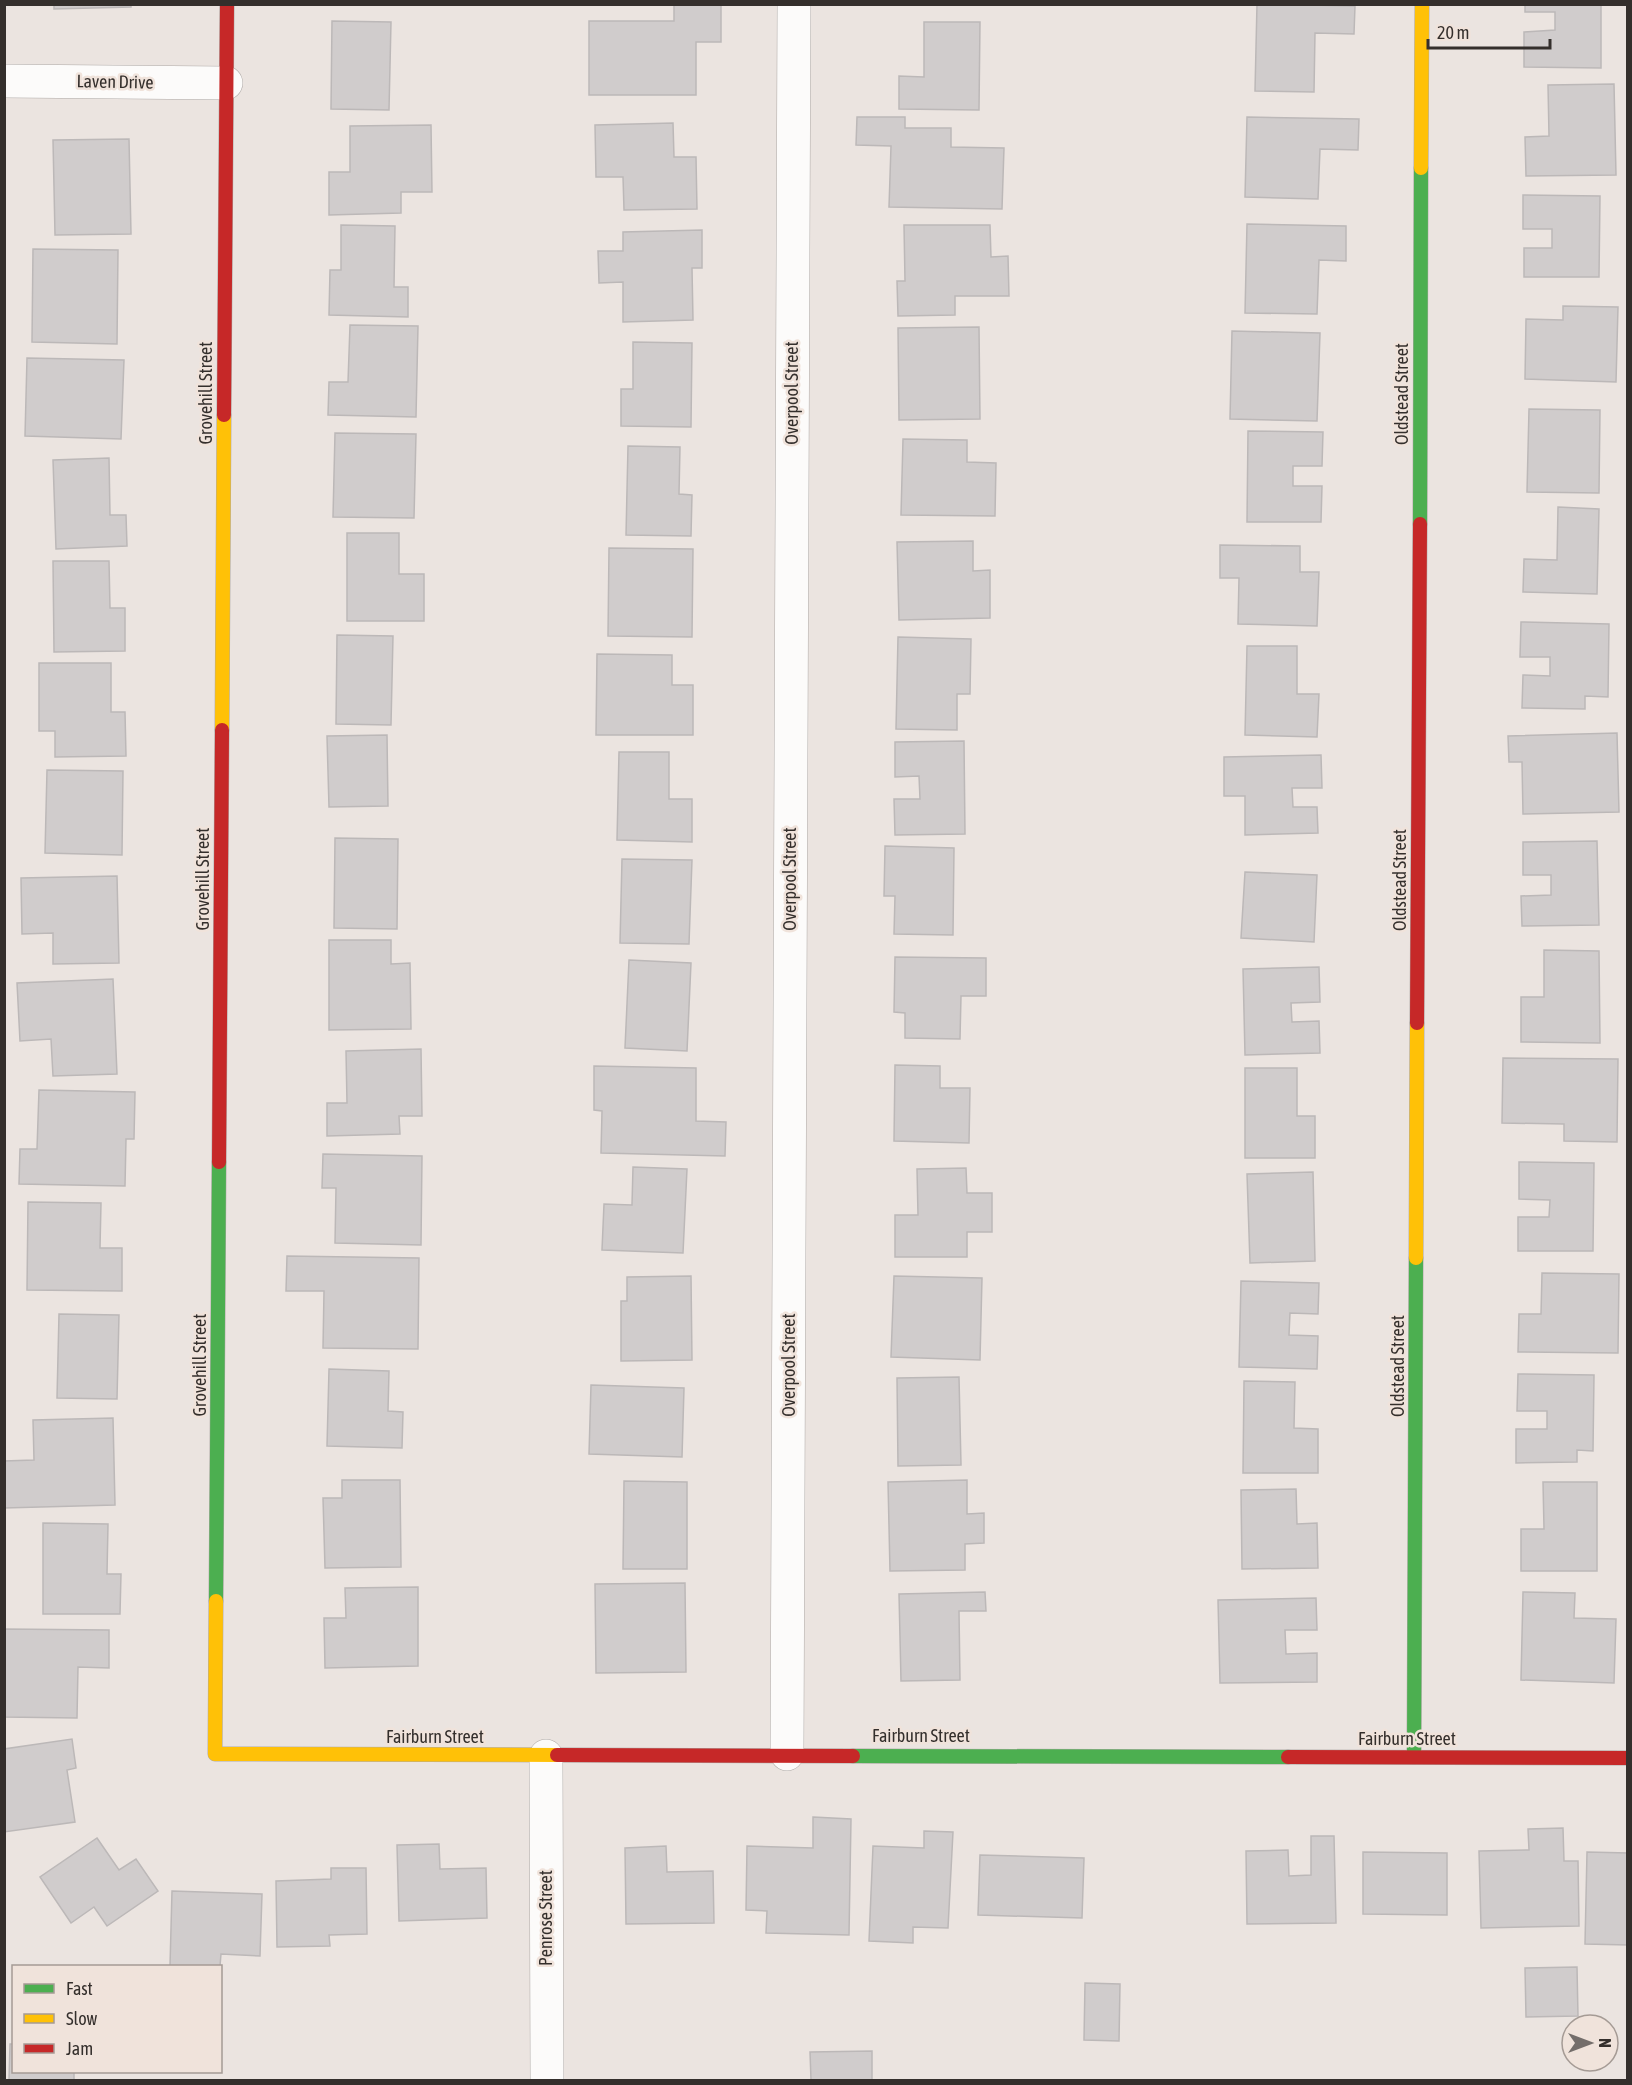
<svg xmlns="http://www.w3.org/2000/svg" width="1632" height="2085" font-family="'Asap Condensed',sans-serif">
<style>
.building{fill:#d0cccc;stroke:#bcb8b8;stroke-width:1.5}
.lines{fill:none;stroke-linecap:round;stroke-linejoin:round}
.street-casing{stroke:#aea9a6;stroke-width:34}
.fast-casing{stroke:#aea9a6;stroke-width:15}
.slow-casing{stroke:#aea9a6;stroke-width:15}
.jam-casing{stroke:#aea9a6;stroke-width:15}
.street{stroke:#fcfbfa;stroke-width:33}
.fast{stroke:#4caf50;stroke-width:14}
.slow{stroke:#ffc107;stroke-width:14}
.jam{stroke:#c62828;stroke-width:14}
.labels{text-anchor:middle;stroke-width:5;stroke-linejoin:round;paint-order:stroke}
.street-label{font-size:18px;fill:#342f2c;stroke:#f0e3db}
</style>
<rect width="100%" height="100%" fill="#ebe4e0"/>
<g class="building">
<polygon points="54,4 131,4 131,7 54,9"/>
<polygon points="674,4 721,4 721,42 696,42 696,95 589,95 589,21 674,21"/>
<polygon points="1257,4 1355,6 1354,34 1315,33 1314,92 1255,91"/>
<polygon points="1525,4 1601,4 1601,68 1524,67 1524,32 1555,30 1555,12 1525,12"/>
<polygon points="332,21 391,22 389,110 331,109"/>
<polygon points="924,22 980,22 979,110 899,109 899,76 924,77"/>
<polygon points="1614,84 1616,175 1526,176 1525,137 1549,136 1548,85"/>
<polygon points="857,117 905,117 905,128 951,128 951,147 1004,148 1002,209 889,207 891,146 856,145"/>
<polygon points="1247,117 1359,119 1358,150 1320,149 1318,199 1245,197"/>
<polygon points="673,123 674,157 696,157 697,209 624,210 623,177 596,177 595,125"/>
<polygon points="431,125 432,192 401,192 401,213 329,215 329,172 350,172 350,126"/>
<polygon points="129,139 131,234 55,235 53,140"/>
<polygon points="1523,195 1600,196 1599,277 1524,277 1524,248 1552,248 1552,229 1523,229"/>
<polygon points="1247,224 1346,226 1346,261 1319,260 1317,314 1245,313"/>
<polygon points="341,225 395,226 394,287 408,287 408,317 329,315 330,270 341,270"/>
<polygon points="904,225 990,225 991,257 1008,256 1009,296 955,296 955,315 898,316 897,281 905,281"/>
<polygon points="702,230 702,268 692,268 693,320 623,322 623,282 599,283 598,251 623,251 623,232"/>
<polygon points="33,249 118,250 117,344 32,342"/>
<polygon points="1563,306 1618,307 1616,382 1525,379 1526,319 1563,320"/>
<polygon points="350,325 418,326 416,417 328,415 329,382 348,382"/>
<polygon points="979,327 980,419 899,420 898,328"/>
<polygon points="1232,331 1320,333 1317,421 1230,419"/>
<polygon points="633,342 692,343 691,427 621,426 621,389 633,389"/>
<polygon points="27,358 124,360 121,439 25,436"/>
<polygon points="1529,409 1600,410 1599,493 1527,492"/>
<polygon points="1248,431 1323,432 1322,466 1293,466 1293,486 1322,486 1321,522 1247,522"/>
<polygon points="335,433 416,434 414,518 333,517"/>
<polygon points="903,439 967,440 967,462 996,463 995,516 901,515"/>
<polygon points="628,446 680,447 679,494 692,495 691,536 626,535"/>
<polygon points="109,458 110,515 126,515 127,546 56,549 53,460"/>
<polygon points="1558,507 1599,509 1597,594 1523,592 1524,559 1557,560"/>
<polygon points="347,533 399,533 399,574 424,574 424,621 347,621"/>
<polygon points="973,541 973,571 990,570 990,618 899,620 897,542"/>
<polygon points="1220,545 1300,546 1300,572 1319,572 1317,626 1238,624 1239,578 1220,578"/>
<polygon points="609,548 693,549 692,637 608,636"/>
<polygon points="53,561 109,561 110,608 125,608 125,651 54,652"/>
<polygon points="1521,622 1609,624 1608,697 1585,696 1585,709 1522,708 1523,675 1550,676 1550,657 1520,657"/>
<polygon points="337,635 393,636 391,725 336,724"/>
<polygon points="898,637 971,639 970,694 957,694 957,730 896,729"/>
<polygon points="1247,646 1297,646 1297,694 1319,694 1317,737 1245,735"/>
<polygon points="597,654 672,655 672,685 693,685 693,735 596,735"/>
<polygon points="39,663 111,663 111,712 125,712 126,756 55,757 55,731 39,731"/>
<polygon points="1617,733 1619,812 1523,814 1522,762 1509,762 1508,736"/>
<polygon points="387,735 388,806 329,807 327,736"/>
<polygon points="964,741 965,834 895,835 894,799 920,799 919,776 895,777 895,742"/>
<polygon points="619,752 669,752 669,799 692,799 692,842 617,840"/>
<polygon points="1321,755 1322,788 1292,788 1293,807 1317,807 1318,833 1245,835 1245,796 1224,796 1224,757"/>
<polygon points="47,770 123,771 122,855 45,853"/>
<polygon points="335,838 398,839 397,929 334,928"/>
<polygon points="1597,841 1599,925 1522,926 1521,896 1551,895 1551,875 1523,875 1523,842"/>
<polygon points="885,846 954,848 953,935 894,934 895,896 884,896"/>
<polygon points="622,859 692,860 689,944 620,943"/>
<polygon points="1245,872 1317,875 1314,942 1241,938"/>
<polygon points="117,876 119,963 53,964 53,933 22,934 21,878"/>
<polygon points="329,940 391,940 391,964 410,963 411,1029 329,1030"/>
<polygon points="1544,950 1599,951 1600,1043 1521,1042 1521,997 1544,997"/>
<polygon points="895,957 986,958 986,996 961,996 960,1039 905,1038 905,1013 894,1012"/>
<polygon points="629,960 691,963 687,1051 625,1048"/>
<polygon points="1319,967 1320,1002 1291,1003 1292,1022 1319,1021 1320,1053 1245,1055 1243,969"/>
<polygon points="113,979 117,1074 53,1076 51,1039 20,1041 17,983"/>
<polygon points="421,1049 422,1116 399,1116 400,1134 327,1136 327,1103 347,1103 346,1051"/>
<polygon points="1503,1058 1618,1059 1617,1142 1564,1141 1564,1124 1502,1123"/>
<polygon points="895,1065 940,1066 940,1088 970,1088 969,1143 894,1141"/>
<polygon points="594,1066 696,1068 696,1121 726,1122 725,1156 601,1153 602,1111 594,1110"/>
<polygon points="1245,1068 1297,1068 1297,1116 1315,1116 1315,1158 1245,1158"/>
<polygon points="39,1090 135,1092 134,1139 126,1139 125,1186 19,1184 20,1149 37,1149"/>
<polygon points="323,1154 422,1156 421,1245 335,1243 336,1188 322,1188"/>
<polygon points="1519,1162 1594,1163 1593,1251 1518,1251 1518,1217 1549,1217 1550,1200 1519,1199"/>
<polygon points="633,1167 687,1169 683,1253 602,1250 604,1204 632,1205"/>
<polygon points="966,1168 967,1193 992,1193 992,1232 967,1232 967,1257 895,1257 895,1215 918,1215 917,1169"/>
<polygon points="1313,1172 1315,1261 1250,1263 1247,1174"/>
<polygon points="28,1202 101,1203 100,1248 122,1248 122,1291 27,1290"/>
<polygon points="287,1256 419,1258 418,1349 323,1348 324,1291 286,1291"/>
<polygon points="1542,1273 1619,1274 1618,1353 1518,1352 1519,1314 1541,1314"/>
<polygon points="691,1276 692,1360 621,1361 621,1301 627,1301 627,1277"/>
<polygon points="894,1276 982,1278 980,1360 891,1357"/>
<polygon points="1241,1281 1319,1283 1318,1314 1290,1313 1289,1335 1318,1336 1317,1369 1239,1367"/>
<polygon points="59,1314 119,1315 117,1399 57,1398"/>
<polygon points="329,1369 389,1371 388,1411 403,1412 402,1448 327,1446"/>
<polygon points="1518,1374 1594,1375 1593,1451 1577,1450 1577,1462 1516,1463 1516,1429 1547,1429 1547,1411 1517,1411"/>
<polygon points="959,1377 961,1465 898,1466 897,1378"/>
<polygon points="1244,1381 1295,1382 1294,1428 1318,1429 1318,1473 1243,1473"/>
<polygon points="591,1385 684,1388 682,1457 589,1454"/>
<polygon points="113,1418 115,1505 4,1508 4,1461 34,1460 33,1420"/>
<polygon points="342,1480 400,1480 401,1567 325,1568 323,1498 342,1498"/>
<polygon points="967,1480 967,1514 984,1513 984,1543 965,1544 965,1570 890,1571 888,1482"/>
<polygon points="624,1481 687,1482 687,1569 623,1569"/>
<polygon points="1543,1482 1597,1482 1597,1571 1521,1571 1521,1529 1544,1529"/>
<polygon points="1296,1489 1297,1524 1317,1523 1318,1568 1242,1569 1241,1490"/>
<polygon points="43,1523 108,1524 107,1574 121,1574 120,1614 43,1614"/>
<polygon points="685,1583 686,1672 596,1673 595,1584"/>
<polygon points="418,1587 418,1666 325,1668 324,1618 346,1618 345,1588"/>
<polygon points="985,1592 986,1611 959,1611 960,1680 901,1681 899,1594"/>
<polygon points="1523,1592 1575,1593 1574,1618 1616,1619 1614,1683 1521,1680"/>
<polygon points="1316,1598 1317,1630 1285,1630 1286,1654 1317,1653 1317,1682 1220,1683 1218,1600"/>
<polygon points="4,1629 109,1630 109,1668 78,1667 77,1718 4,1717"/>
<polygon points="72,1739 76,1768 67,1770 75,1822 4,1832 4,1749"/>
<polygon points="813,1817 851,1819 849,1935 766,1933 767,1911 746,1910 747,1846 813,1848"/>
<polygon points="1563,1828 1564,1861 1578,1861 1579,1926 1481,1928 1479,1851 1529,1850 1528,1829"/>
<polygon points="924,1831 953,1832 948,1928 913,1927 913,1943 869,1941 873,1846 924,1848"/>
<polygon points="1311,1836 1334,1836 1336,1923 1247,1924 1246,1851 1288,1850 1289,1876 1311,1875"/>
<polygon points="97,1838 119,1870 136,1859 158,1891 107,1926 94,1907 71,1923 40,1877"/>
<polygon points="439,1844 440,1869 486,1868 487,1918 399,1921 397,1845"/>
<polygon points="666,1846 667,1872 713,1871 714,1923 626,1924 625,1848"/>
<polygon points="1363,1852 1447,1853 1447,1915 1363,1914"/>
<polygon points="1587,1852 1628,1853 1628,1945 1585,1944"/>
<polygon points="980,1855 1084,1858 1082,1918 978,1915"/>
<polygon points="331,1868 366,1868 367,1934 329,1935 330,1946 277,1947 276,1881 331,1879"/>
<polygon points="172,1891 262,1894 260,1956 221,1954 220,1966 170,1966"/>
<polygon points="1577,1967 1578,2016 1526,2017 1525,1968"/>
<polygon points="1085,1983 1120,1984 1119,2041 1084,2040"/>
<polygon points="10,2044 14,2044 14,2072 74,2072 74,2080 9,2080"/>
<polygon points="872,2051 872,2080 811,2080 810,2052"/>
</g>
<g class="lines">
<g class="street-casing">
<g id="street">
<polyline points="4,81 226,83"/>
<polyline points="787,1754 794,4"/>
<polyline points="546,1756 547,2080"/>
</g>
</g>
<g class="fast-casing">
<g id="fast">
<polyline points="1420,524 1421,168"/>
<polyline points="216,1601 219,1162"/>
<polyline points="853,1756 1288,1757"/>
<polyline points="1414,1757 1416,1258"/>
</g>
</g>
<g class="slow-casing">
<g id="slow">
<polyline points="1421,168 1422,4"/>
<polyline points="222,730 224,415"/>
<polyline points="1416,1258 1417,1023"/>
<polyline points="216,1601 215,1754 557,1755"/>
</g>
</g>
<g class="jam-casing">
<g id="jam">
<polyline points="224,415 227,4"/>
<polyline points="1417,1023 1420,524"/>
<polyline points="219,1162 222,730"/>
<polyline points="557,1755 853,1756"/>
<polyline points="1288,1757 1628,1758"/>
</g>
</g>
<use href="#street" class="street"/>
<use href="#fast" class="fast"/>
<use href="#slow" class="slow"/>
<use href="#jam" class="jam"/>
</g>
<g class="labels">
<g class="street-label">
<text transform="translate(115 82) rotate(1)" y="6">Laven Drive</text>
<text transform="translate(206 393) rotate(-90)" y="6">Grovehill Street</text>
<text transform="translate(792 393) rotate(-90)" y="6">Overpool Street</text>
<text transform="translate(1402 394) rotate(-90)" y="6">Oldstead Street</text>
<text transform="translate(203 879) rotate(-90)" y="6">Grovehill Street</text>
<text transform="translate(790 879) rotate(-90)" y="6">Overpool Street</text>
<text transform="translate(1400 880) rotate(-90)" y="6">Oldstead Street</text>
<text transform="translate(200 1365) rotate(-90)" y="6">Grovehill Street</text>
<text transform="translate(789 1365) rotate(-90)" y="6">Overpool Street</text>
<text transform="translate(1398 1366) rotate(-90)" y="6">Oldstead Street</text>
<text x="921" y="1742">Fairburn Street</text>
<text x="435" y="1743">Fairburn Street</text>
<text x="1407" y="1745">Fairburn Street</text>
<text transform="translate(546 1918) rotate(-90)" y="6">Penrose Street</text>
</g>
</g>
<rect width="1632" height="2085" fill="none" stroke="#342f2c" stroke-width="12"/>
<rect x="12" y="1965" width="210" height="108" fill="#f0e3db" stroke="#a59b95" stroke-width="1.5"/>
<rect x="24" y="1984" width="30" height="9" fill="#4caf50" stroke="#a59b95" stroke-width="1.5"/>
<text x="66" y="1995" font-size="18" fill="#342f2c">Fast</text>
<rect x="24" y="2014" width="30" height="9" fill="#ffc107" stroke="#a59b95" stroke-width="1.5"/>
<text x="66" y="2025" font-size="18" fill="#342f2c">Slow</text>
<rect x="24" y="2044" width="30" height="9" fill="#c62828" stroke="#a59b95" stroke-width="1.5"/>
<text x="66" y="2055" font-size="18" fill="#342f2c">Jam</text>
<g transform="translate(1590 2043) rotate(90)"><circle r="28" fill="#f0e3db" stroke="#a59b95" stroke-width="1.5"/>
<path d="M0-4.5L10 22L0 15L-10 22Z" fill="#746e6b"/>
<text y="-9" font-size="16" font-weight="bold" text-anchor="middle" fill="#342f2c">N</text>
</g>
<path d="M1428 39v9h122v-9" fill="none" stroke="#342f2c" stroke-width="3"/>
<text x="1437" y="39" font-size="18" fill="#342f2c" stroke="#f0e3db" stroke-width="4.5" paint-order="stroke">20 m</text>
</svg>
